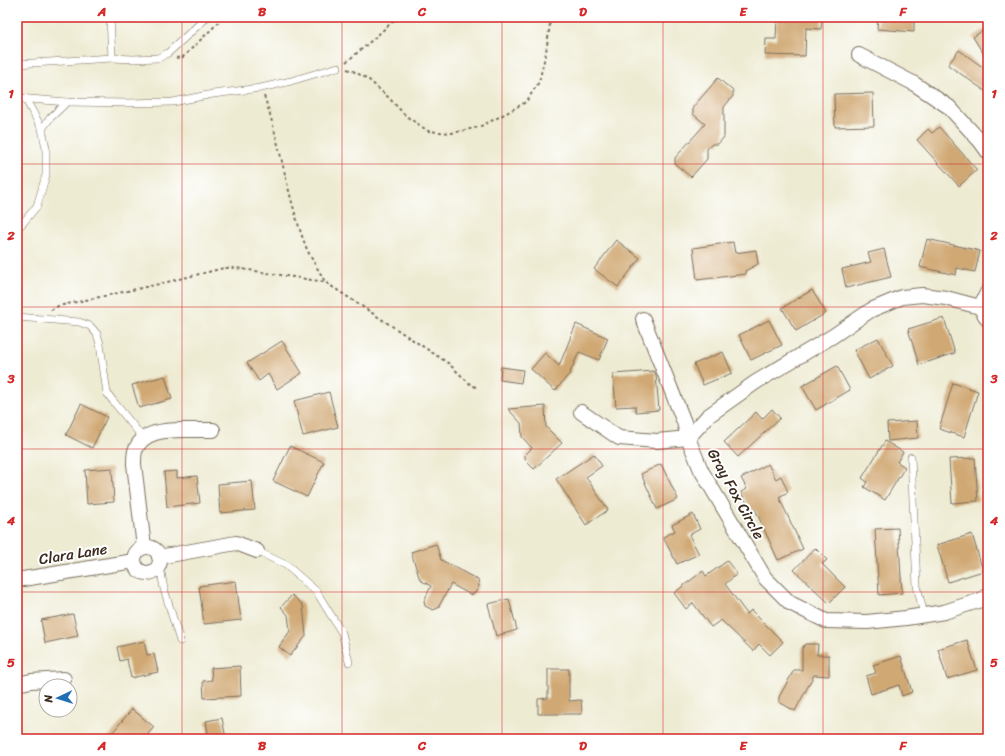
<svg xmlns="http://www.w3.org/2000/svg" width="1005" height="756" font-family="Sriracha,sans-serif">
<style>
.building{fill:#d0a873}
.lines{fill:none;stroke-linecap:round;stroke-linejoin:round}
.service-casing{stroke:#7a6e5d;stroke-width:8}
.minor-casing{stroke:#7a6e5d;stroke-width:16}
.path{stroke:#7a6e5d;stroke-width:2;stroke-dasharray:3 3;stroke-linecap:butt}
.service{stroke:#fff;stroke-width:7}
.minor{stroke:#fff;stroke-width:14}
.grid{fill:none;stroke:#d62828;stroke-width:1;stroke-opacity:0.55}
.labels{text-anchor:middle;stroke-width:4;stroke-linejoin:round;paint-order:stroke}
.street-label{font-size:15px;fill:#3b2a1e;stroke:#fff}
.neatline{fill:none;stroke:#d62828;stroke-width:1.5}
.grid-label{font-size:13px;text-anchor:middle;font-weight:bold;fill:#d62828}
</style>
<rect width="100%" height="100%" fill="#fff"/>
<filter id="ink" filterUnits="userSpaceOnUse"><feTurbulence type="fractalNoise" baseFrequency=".025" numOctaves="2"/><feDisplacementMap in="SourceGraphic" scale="8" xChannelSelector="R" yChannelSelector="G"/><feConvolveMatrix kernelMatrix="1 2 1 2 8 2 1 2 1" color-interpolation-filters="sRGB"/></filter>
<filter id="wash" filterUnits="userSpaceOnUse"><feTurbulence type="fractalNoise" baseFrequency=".012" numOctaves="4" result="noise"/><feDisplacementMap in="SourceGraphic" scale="16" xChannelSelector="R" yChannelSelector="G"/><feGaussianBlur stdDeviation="0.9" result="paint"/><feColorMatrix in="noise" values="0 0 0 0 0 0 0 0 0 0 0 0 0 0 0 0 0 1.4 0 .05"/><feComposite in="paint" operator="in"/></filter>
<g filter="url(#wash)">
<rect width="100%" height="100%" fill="#eeebd3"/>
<g id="blocks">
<g class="building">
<polygon points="777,17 822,17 821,29 806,28 805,56 765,55 766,39 776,39"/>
<polygon points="878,17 914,17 914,32 877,29"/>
<polygon points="988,27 988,61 973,37"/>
<polygon points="959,50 988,71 988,93 948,65"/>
<polygon points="718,78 733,91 733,96 724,107 724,137 718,144 712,144 707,149 707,159 691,177 675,164 675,158 705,124 693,114 693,107"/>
<polygon points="873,93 874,126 835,127 834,94"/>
<polygon points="939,127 977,170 959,186 917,140 928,129 932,133"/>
<polygon points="927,239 980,251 975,272 957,268 956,275 920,267"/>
<polygon points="616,240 640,258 618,287 594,269"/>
<polygon points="733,242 735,253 756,250 758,264 745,271 746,274 697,280 693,248"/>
<polygon points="884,249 891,277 846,288 842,269 871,262 868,253"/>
<polygon points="812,290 826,313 796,331 782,308"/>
<polygon points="944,318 955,353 919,365 908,329"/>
<polygon points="769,320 782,345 751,360 739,335"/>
<polygon points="576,324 608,338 599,360 579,352 570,373 555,391 531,369 545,353 559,366"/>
<polygon points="878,338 893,366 869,379 854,350"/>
<polygon points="282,341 302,373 277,389 268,374 259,381 247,363"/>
<polygon points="723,352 732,373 703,385 694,364"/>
<polygon points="837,366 850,390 816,410 802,386"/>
<polygon points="501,367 523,370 521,383 500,380"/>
<polygon points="654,371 656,375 659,410 636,412 635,406 616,407 613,374"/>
<polygon points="165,376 172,399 139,408 132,385"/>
<polygon points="953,383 978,391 964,437 939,429"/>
<polygon points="329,392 338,427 303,436 294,401"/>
<polygon points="81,404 107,417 92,448 66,435"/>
<polygon points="545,406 546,427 562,443 534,469 525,460 525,455 532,448 522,437 521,423 508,409"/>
<polygon points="772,409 780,418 738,457 724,442 756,412 762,419"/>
<polygon points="917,421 918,438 888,441 887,423"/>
<polygon points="885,441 903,452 897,462 905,467 885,500 864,487 867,482 862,478"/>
<polygon points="290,446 324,462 307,497 273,481"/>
<polygon points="594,454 602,466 586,477 608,510 586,525 556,479"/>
<polygon points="975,458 978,501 952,503 949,459"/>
<polygon points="661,464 678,499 657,509 641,474"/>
<polygon points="768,464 776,479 781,476 788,492 779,497 803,549 778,560 755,509 751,511 741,492 747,489 741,478"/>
<polygon points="112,468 114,502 87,504 85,470"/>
<polygon points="177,471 177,478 197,476 200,503 167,507 164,472"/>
<polygon points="252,481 255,510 220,513 218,484"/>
<polygon points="693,514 700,529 689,535 699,554 677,564 663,537 675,531 672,525"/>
<polygon points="898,528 902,593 879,595 875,529"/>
<polygon points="972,534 983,571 948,582 937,545"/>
<polygon points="436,544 441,560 478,580 479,586 475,593 471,595 451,584 438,608 433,610 425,606 424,601 431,586 420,580 411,552"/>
<polygon points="815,548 827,560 822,564 845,587 829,603 794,570"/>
<polygon points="727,561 737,574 725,584 747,614 751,610 783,642 770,655 759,644 753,651 721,620 711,627 693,603 686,609 674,593 703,571 706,576"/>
<polygon points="236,581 241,620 204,624 199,586"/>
<polygon points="292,595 303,605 306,636 290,656 279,647 290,631 288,615 281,607"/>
<polygon points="509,599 517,630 496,636 488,604"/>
<polygon points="73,614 78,636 45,643 41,620"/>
<polygon points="967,640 977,670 947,679 938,649"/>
<polygon points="144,641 147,655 154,654 158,672 131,678 127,659 120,661 117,647"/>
<polygon points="805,644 818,644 817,655 829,655 829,676 814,675 795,711 779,702 779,697 794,670 802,670 802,649"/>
<polygon points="901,656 912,692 902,696 899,685 871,694 866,676 876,673 873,665"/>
<polygon points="240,666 241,696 204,698 203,681 212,680 211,668"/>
<polygon points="548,669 569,669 569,701 581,700 582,714 538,714 538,699 548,698"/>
<polygon points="132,709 154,727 144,739 107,739"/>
<polygon points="222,718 226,739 209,739 206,721"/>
</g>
</g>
</g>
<g filter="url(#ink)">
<use href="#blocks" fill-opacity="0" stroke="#7a6e5d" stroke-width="1"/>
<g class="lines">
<g class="service-casing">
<g id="service">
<polyline points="112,58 133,59 158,58 168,53 207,17"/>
<polyline points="17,64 112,58 110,17"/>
<polyline points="17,98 67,102 127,103 173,102 213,94 261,88 291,81 338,67"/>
<polyline points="42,129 50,118 67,102"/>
<polyline points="17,227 22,224 37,206 46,175 46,148 42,129 25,98"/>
<polyline points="17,317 79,322 90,326 97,334 100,344 107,393 113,401 144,439"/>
<polyline points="911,457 917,586 924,615"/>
<polyline points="257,551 286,565 316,591 342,633 349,662"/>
<polyline points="157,567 161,572 164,589 180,641"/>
</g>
</g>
<g class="minor-casing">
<g id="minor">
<polyline points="859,55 913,83 949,107 980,141 988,152"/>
<polyline points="980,307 988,291"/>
<polyline points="988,320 980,307 946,298 922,295 902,297 871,310 833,336 756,382 708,416 688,438 701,470 765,578 790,603 826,621 867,622 906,618 944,612 981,600 988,595"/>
<polyline points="581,412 619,438 657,441 688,438 684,422 643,319"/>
<path d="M144,547L134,464C134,460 134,455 135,451C142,431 165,430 184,430C193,430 203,430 213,430"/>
<circle cx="147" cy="560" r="13"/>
<polyline points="159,557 236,543 257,551"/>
<polyline points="17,580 134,561"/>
<polyline points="17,684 31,681 64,679"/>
</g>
</g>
<g class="path">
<polyline points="176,58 183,57 224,17"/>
<polyline points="346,62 363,48 398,17"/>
<polyline points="347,69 353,71 368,79 388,97 406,116 428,131 452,133 479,127 501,116 526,102 539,82 546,52 551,17"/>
<path d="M264,96C281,145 287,197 306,247C311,259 319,270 325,282"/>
<polyline points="51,310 58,306 155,285 224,268 236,268 325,282 448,363 471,385 476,387"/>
</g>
<use href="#service" class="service"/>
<use href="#minor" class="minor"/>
</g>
</g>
<path class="grid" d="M182,17V739M342,17V739M502,17V739M663,17V739M823,17V739M17,164H988M17,307H988M17,449H988M17,592H988"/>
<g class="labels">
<g class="street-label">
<text transform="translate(736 494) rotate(61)" y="5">Gray Fox Circle</text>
<text transform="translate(73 554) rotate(-9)" y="5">Clara Lane</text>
</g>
</g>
<rect width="1005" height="756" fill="none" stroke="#fff" stroke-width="44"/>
<g transform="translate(58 698) rotate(266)"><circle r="19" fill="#ffffff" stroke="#b1aaa5"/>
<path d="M0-3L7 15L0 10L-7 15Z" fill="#1f6fb2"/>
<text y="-6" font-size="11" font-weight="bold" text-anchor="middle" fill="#3b2a1e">N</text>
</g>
<rect x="22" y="22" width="961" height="712" class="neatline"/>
<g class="grid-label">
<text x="102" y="16">A</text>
<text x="262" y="16">B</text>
<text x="422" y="16">C</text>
<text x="583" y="16">D</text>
<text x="743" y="16">E</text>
<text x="903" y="16">F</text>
<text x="11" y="98">1</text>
<text x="994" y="98">1</text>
<text x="11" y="240">2</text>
<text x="994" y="240">2</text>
<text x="11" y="383">3</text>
<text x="994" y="383">3</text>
<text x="11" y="525">4</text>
<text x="994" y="525">4</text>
<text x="11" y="667">5</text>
<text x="994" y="667">5</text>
<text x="102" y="750">A</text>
<text x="262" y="750">B</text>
<text x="422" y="750">C</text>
<text x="583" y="750">D</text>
<text x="743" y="750">E</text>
<text x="903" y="750">F</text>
</g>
</svg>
